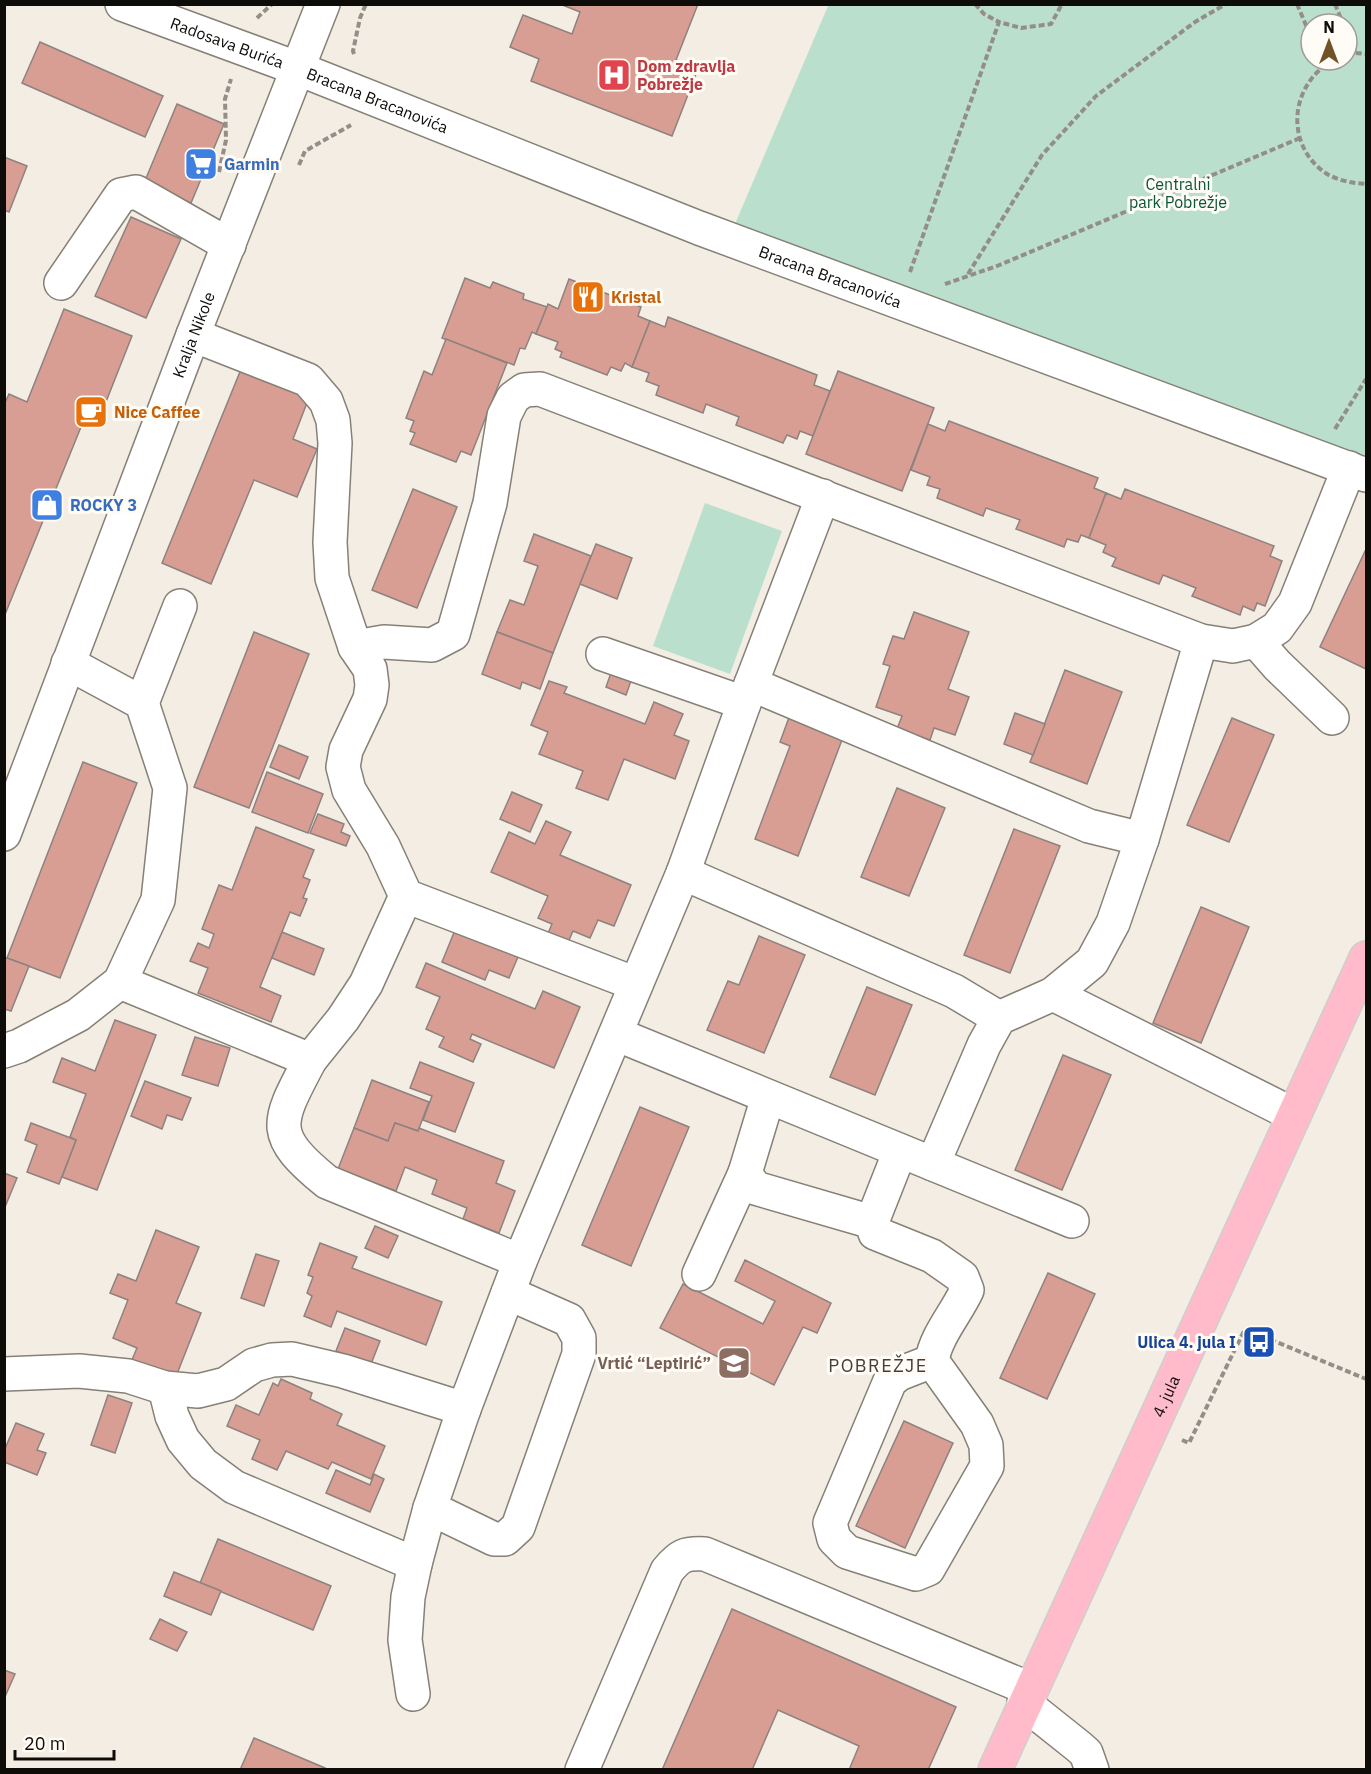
<svg xmlns="http://www.w3.org/2000/svg" width="1371" height="1774" font-family="'IBM Plex Sans',sans-serif">
<style>
.green{fill:#bae0cd;fill-rule:evenodd}
.building{fill:#d89e93;stroke:#8e827f;stroke-width:1.5}
.lines{fill:none;stroke-linecap:round;stroke-linejoin:round}
.minor-casing{stroke:#868077;stroke-width:36}
.major-casing{stroke:#cfcece;stroke-width:36}
.path{stroke:#938e87;stroke-width:4;stroke-dasharray:6 3;stroke-linecap:butt}
.minor{stroke:#fff;stroke-width:33}
.major{stroke:#ffbbca;stroke-width:33}
.labels{text-anchor:middle;stroke-width:6;stroke-linejoin:round;paint-order:stroke}
.street-label{font-size:16px;fill:#0e0c09;stroke:#fffbf5}
.health-label{font-size:16px;font-weight:bold;fill:#be3a42;stroke:#fffbf5;text-anchor:start}
.shop-label{font-size:16px;font-weight:bold;fill:#366cbe;stroke:#fffbf5;text-anchor:start}
.park-label{font-size:16px;fill:#0b553b;stroke:#fffbf5}
.food-label{font-size:16px;font-weight:bold;fill:#c56008;stroke:#fffbf5;text-anchor:start}
.transit-label{font-size:16px;font-weight:bold;fill:#164399;stroke:#fffbf5;text-anchor:end}
.education-label{font-size:16px;font-weight:bold;fill:#785e54;stroke:#fffbf5;text-anchor:end}
.neighbourhood-label{font-size:18px;letter-spacing:1.5px;fill:#433e36;stroke:#fffbf5}
</style>
<rect width="100%" height="100%" fill="#f4ede4"/>
<g class="green">
<path d="M834,4L1366,5V466L735,224L828,6ZM1311,24H1347V60H1311Z"/>
<polygon points="705,503 782,531 730,674 653,646"/>
</g>
<g class="building">
<polygon points="560,4 698,4 676,60 698,69 672,136 531,81 539,59 510,47 523,15 572,34 580,12"/>
<polygon points="40,42 163,96 145,137 22,83"/>
<polygon points="177,104 224,124 191,203 144,183"/>
<polygon points="4,157 27,166 9,212 4,210"/>
<polygon points="131,217 181,239 146,318 95,296"/>
<polygon points="465,278 490,288 493,282 524,294 523,299 547,307 536,334 532,332 525,349 520,348 514,365 442,338"/>
<polygon points="569,279 641,307 638,316 650,321 632,367 625,363 621,371 611,367 607,375 560,357 562,352 555,349 558,342 536,334 548,304 558,309"/>
<polygon points="64,309 132,336 96,427 83,422 4,617 4,405 9,394 27,402"/>
<polygon points="668,317 817,375 814,385 830,391 813,436 800,431 797,439 787,435 783,443 736,425 739,417 706,404 703,413 656,395 659,386 646,381 649,373 632,367 650,321 665,327"/>
<polygon points="446,339 507,363 471,455 461,451 456,462 410,444 415,433 410,431 414,421 406,418 424,371 432,375"/>
<polygon points="244,362 312,390 293,439 317,449 297,497 254,480 211,584 162,563"/>
<polygon points="838,371 934,408 902,491 806,454"/>
<polygon points="949,421 1098,478 1094,488 1106,493 1089,538 1081,535 1078,542 1067,539 1064,547 1016,529 1020,520 986,508 983,516 937,498 940,489 927,485 930,477 911,470 928,424 945,431"/>
<polygon points="413,489 457,507 417,608 372,590"/>
<polygon points="1125,489 1274,546 1270,556 1282,561 1265,606 1257,603 1254,611 1243,606 1240,615 1192,596 1196,588 1163,575 1159,584 1112,566 1116,558 1103,552 1106,545 1089,538 1106,493 1121,499"/>
<polygon points="534,534 591,556 553,653 497,632 510,600 524,605 538,566 524,561"/>
<polygon points="596,544 632,558 617,599 580,584"/>
<polygon points="1366,549 1366,669 1320,647"/>
<polygon points="914,612 969,632 948,689 969,697 955,735 934,728 930,740 897,729 902,716 876,707 890,666 883,664 893,636 904,639"/>
<polygon points="254,632 309,654 249,808 194,787"/>
<polygon points="497,632 553,653 540,689 522,682 520,689 482,674"/>
<polygon points="612,670 632,678 626,695 606,687"/>
<polygon points="1065,670 1122,692 1087,784 1030,762"/>
<polygon points="549,681 567,687 564,693 645,724 654,702 683,714 674,735 689,741 675,779 624,759 608,800 576,788 583,771 539,754 548,732 531,725"/>
<polygon points="791,712 845,732 798,856 755,839 790,746 780,742"/>
<polygon points="1015,713 1045,724 1033,755 1004,744"/>
<polygon points="1232,718 1274,735 1229,842 1187,825"/>
<polygon points="279,745 308,757 299,779 270,767"/>
<polygon points="83,762 137,783 60,978 7,958"/>
<polygon points="267,772 323,794 308,833 252,812"/>
<polygon points="897,788 945,808 909,896 861,877"/>
<polygon points="512,792 542,805 530,832 500,819"/>
<polygon points="318,814 344,824 341,832 350,836 346,846 310,833"/>
<polygon points="546,821 571,832 560,855 631,885 614,926 598,920 590,938 573,931 566,947 546,938 552,924 538,918 548,896 491,872 509,832 535,844"/>
<polygon points="256,827 314,850 303,877 310,880 303,898 307,899 300,916 290,912 260,987 281,996 271,1022 198,993 208,968 190,961 198,943 209,948 214,934 202,929 219,885 232,890"/>
<polygon points="1014,829 1060,846 1010,973 964,955"/>
<polygon points="1201,907 1249,927 1201,1043 1153,1023"/>
<polygon points="455,930 518,957 509,978 489,970 485,980 442,962"/>
<polygon points="282,932 324,949 314,975 272,958"/>
<polygon points="759,936 805,955 764,1053 707,1030 728,981 739,985"/>
<polygon points="4,957 29,966 11,1011 4,1009"/>
<polygon points="426,963 535,1009 543,991 580,1007 554,1068 472,1034 470,1039 481,1044 473,1062 439,1047 444,1037 426,1029 440,997 416,987"/>
<polygon points="867,987 912,1005 875,1095 830,1077"/>
<polygon points="115,1020 156,1035 97,1190 62,1177 76,1140 70,1137 86,1094 53,1082 62,1058 95,1071"/>
<polygon points="195,1037 230,1048 218,1086 182,1075"/>
<polygon points="1063,1055 1111,1075 1062,1190 1015,1170"/>
<polygon points="420,1062 474,1083 455,1132 423,1120 432,1096 410,1088"/>
<polygon points="372,1080 429,1102 418,1131 395,1123 388,1141 354,1128"/>
<polygon points="145,1081 191,1098 182,1120 167,1115 162,1129 131,1116"/>
<polygon points="640,1107 689,1127 631,1266 582,1245"/>
<polygon points="31,1123 76,1140 59,1184 27,1172 37,1145 25,1140"/>
<polygon points="395,1123 418,1131 419,1128 504,1161 496,1183 515,1191 499,1233 463,1219 467,1208 432,1194 437,1180 405,1167 396,1191 338,1169 354,1128 388,1141"/>
<polygon points="4,1173 17,1178 5,1207 4,1207"/>
<polygon points="375,1226 398,1236 388,1258 365,1248"/>
<polygon points="156,1230 199,1247 176,1303 201,1313 175,1379 131,1362 137,1348 113,1338 128,1300 110,1293 118,1274 136,1281"/>
<polygon points="320,1243 357,1257 352,1268 442,1302 426,1345 337,1311 331,1327 304,1316 312,1296 307,1293 313,1277 308,1275"/>
<polygon points="256,1254 279,1261 264,1306 241,1298"/>
<polygon points="745,1260 831,1303 817,1333 803,1327 774,1385 660,1328 683,1284 763,1324 775,1301 735,1281"/>
<polygon points="1048,1273 1095,1294 1047,1399 1000,1378"/>
<polygon points="345,1328 380,1341 371,1364 336,1351"/>
<polygon points="281,1379 312,1393 310,1399 342,1414 337,1425 385,1446 371,1479 332,1462 328,1469 286,1451 277,1470 252,1459 260,1440 227,1426 236,1405 259,1415 273,1383 278,1386"/>
<polygon points="108,1395 132,1403 115,1453 91,1445"/>
<polygon points="904,1421 953,1443 905,1548 856,1526"/>
<polygon points="16,1423 44,1434 37,1450 46,1453 37,1475 4,1462 4,1451"/>
<polygon points="336,1470 370,1485 374,1474 384,1479 370,1512 326,1493"/>
<polygon points="218,1539 331,1586 313,1630 200,1583"/>
<polygon points="174,1572 221,1591 211,1615 164,1596"/>
<polygon points="732,1609 956,1707 928,1770 849,1770 859,1746 778,1710 752,1770 662,1770"/>
<polygon points="160,1619 187,1632 177,1651 150,1639"/>
<polygon points="4,1670 15,1674 4,1699"/>
<polygon points="254,1738 325,1768 324,1770 240,1770"/>
</g>
<g class="lines">
<g class="minor-casing">
<g id="minor">
<path id="s1" d="M122,4L299,69L699,228L1366,475"/>
<polyline points="61,283 121,195 136,192 229,245"/>
<polyline points="193,335 308,380 326,401 333,420 335,443 330,542 332,578 355,647 370,669 372,685 370,699 346,750 343,767 349,790 383,846 406,896 636,984"/>
<polyline points="1256,641 1277,665 1332,718"/>
<polyline points="355,647 384,642 432,645 453,634 490,503 504,416 513,398 524,390 540,389 1201,641 1233,646 1256,641 1277,628 1295,603 1349,468"/>
<polyline points="603,654 744,703"/>
<polyline points="751,684 1089,826 1142,839"/>
<polyline points="142,703 180,606"/>
<path id="s2" d="M4,834L193,335L323,4"/>
<polyline points="683,873 954,991 999,1018"/>
<polyline points="120,982 310,1060 343,1019 366,984 406,896"/>
<polyline points="1053,994 1294,1115"/>
<polyline points="616,1034 1072,1221"/>
<polyline points="4,1051 19,1046 78,1015 120,982 158,900 170,788 142,703 68,663"/>
<path d="M310,1060C277,1123 268,1134 327,1182L520,1261"/>
<polyline points="768,1097 745,1173 755,1188 872,1222"/>
<path d="M900,1151L872,1222L875,1233L932,1256L962,1277L967,1290C957,1312 935,1337 932,1361L977,1424L986,1445L987,1466L928,1569L916,1574L847,1552L834,1539L830,1523L890,1381L899,1374L932,1361"/>
<polyline points="933,1164 984,1045 999,1018 1053,994 1092,962 1113,923 1142,839 1201,641"/>
<polyline points="699,1274 745,1173"/>
<polyline points="4,1374 79,1371 128,1376 165,1388 198,1391 226,1384 254,1365 272,1360 292,1359 343,1371 464,1409"/>
<polyline points="165,1388 172,1416 183,1440 203,1464 234,1487 415,1564"/>
<polyline points="430,1508 494,1539 505,1539 518,1527 579,1354 579,1338 569,1320 508,1293"/>
<polyline points="413,1694 405,1640 408,1597 415,1564 430,1508 464,1409 520,1261 683,873 751,684 823,496"/>
<polyline points="1024,1703 1078,1746 1086,1753 1092,1770"/>
<path d="M582,1770L667,1571C680,1555 685,1553 705,1554L1030,1689"/>
</g>
</g>
<g class="major-casing">
<g id="major">
<path id="s3" d="M995,1770L1366,958"/>
</g>
</g>
<g class="path">
<polyline points="975,4 984,14 999,22"/>
<polyline points="1297,4 1311,37"/>
<polyline points="1335,4 1343,24"/>
<polyline points="257,18 272,4"/>
<polyline points="1347,34 1355,53"/>
<polyline points="354,54 353,51 360,18 366,4"/>
<polyline points="1347,55 1355,53 1366,54"/>
<path d="M1334,60C1290,83 1283,145 1327,174C1339,181 1353,183 1366,184"/>
<polyline points="299,165 305,151 351,125"/>
<polyline points="219,172 226,140 225,99 231,79"/>
<polyline points="910,272 999,22 1021,28 1051,24 1062,4"/>
<polyline points="968,274 1042,155 1096,96 1195,22 1226,4"/>
<polyline points="945,284 997,266 1300,138"/>
<polyline points="1335,429 1366,379"/>
<polyline points="1182,1440 1189,1443 1245,1329 1366,1379"/>
</g>
<use href="#minor" class="minor"/>
<use href="#major" class="major"/>
</g>
<defs>
<g id="hospital-square" transform="scale(1.725)"><rect x="-9" y="-9" width="18" height="18" rx="4" fill="#e0444e" stroke="#fffbf5"/><path d="M-5-5h3v3.5h4V-5h3V5h-3V1.5h-4V5h-3Z" fill="#fff"/></g>
<g id="supermarket-square" transform="scale(1.725)"><rect x="-9" y="-9" width="18" height="18" rx="4" fill="#3f7fe0" stroke="#fffbf5"/><path d="M-6-5.5h2.5l.6 2H6L4.5 2H-2.5L-4.4-4H-6ZM-1.5 3.2a1.3 1.3 0 1 0 .1 0ZM3 3.2a1.3 1.3 0 1 0 .1 0Z" fill="#fff"/></g>
<g id="restaurant-square" transform="scale(1.725)"><rect x="-9" y="-9" width="18" height="18" rx="4" fill="#e8710a" stroke="#fffbf5"/><path d="M-5-6h1v4h1v-4h1v4h1v-4h1v5L-1.5 .5V6h-2V.5L-5-1ZM5-6V6H3V1.5H1.5Q1.5-4 5-6Z" fill="#fff"/></g>
<g id="cafe-square" transform="scale(1.725)"><rect x="-9" y="-9" width="18" height="18" rx="4" fill="#e8710a" stroke="#fffbf5"/><path d="M-5.5-4.5H6V0H3Q3 3.5 0 3.5H-2.5Q-5.5 3.5-5.5 0ZM3-3.2v2h1.7v-2ZM-6 4.5H4V6H-6Z" fill="#fff"/></g>
<g id="shop-square" transform="scale(1.725)"><rect x="-9" y="-9" width="18" height="18" rx="4" fill="#3f7fe0" stroke="#fffbf5"/><path d="M-5-2.5h2.3a2.7 3.5 0 0 1 5.4 0H5L5.5 6h-11ZM-1.5-2.5h3a1.5 2.3 0 0 0-3 0Z" fill="#fff"/></g>
<g id="bus-square" transform="scale(1.725)"><rect x="-9" y="-9" width="18" height="18" rx="4" fill="#1a4fb4" stroke="#fffbf5"/><path d="M-5-6H5V4H4V6H2V4H-2V6H-4V4H-5ZM-3.5-4V0h7V-4ZM-3.5 1.2v1.5H-2V1.2ZM2 1.2v1.5H3.5V1.2Z" fill="#fff"/></g>
<g id="school-square" transform="scale(1.725)"><rect x="-9" y="-9" width="18" height="18" rx="4" fill="#8d6e63" stroke="#fffbf5"/><path d="M0-5L7-2L0 1L-7-2ZM-4 1L0 2.5L4 1V4Q0 6-4 4Z" fill="#fff"/></g>
</defs>
<g fill-rule="evenodd">
<use href="#hospital-square" x="614" y="75"/>
<use href="#supermarket-square" x="201" y="164"/>
<use href="#restaurant-square" x="588" y="297"/>
<use href="#cafe-square" x="91" y="412"/>
<use href="#shop-square" x="47" y="505"/>
<use href="#bus-square" x="1259" y="1342"/>
<use href="#school-square" x="734" y="1363"/>
</g>
<g class="labels">
<g class="street-label">
<text dy="6" stroke="none"><textPath href="#s1" startOffset="112">Radosava Burića</textPath></text>
<text dy="6" stroke="none"><textPath href="#s1" startOffset="273">Bracana Bracanovića</textPath></text>
<text dy="6" stroke="none"><textPath href="#s1" startOffset="759">Bracana Bracanovića</textPath></text>
<text dy="6" stroke="none"><textPath href="#s2" startOffset="534">Kralja Nikole</textPath></text>
<text dy="6" stroke="none"><textPath href="#s3" startOffset="411">4. jula</textPath></text>
</g>
<g class="health-label">
<text x="637" y="72">Dom zdravlja<tspan x="637" dy="18">Pobrežje</tspan></text>
</g>
<g class="shop-label">
<text x="224" y="170">Garmin</text>
<text x="70" y="511">ROCKY 3</text>
</g>
<g class="park-label">
<text x="1178" y="190">Centralni<tspan x="1178" dy="18">park Pobrežje</tspan></text>
</g>
<g class="food-label">
<text x="611" y="303">Kristal</text>
<text x="114" y="418">Nice Caffee</text>
</g>
<g class="transit-label">
<text x="1236" y="1348">Ulica 4. jula I</text>
</g>
<g class="education-label">
<text x="711" y="1369">Vrtić “Leptirić”</text>
</g>
<g class="neighbourhood-label">
<text x="878" y="1372">POBREŽJE</text>
</g>
</g>
<rect width="1371" height="1774" fill="none" stroke="#0e0c09" stroke-width="12"/>
<g transform="translate(1329 42)"><circle r="28" fill="#fffbf5" stroke="#9f9b97" stroke-width="1.5"/>
<path d="M0-4.5L10 22L0 15L-10 22Z" fill="#715327"/>
<text y="-9" font-size="16" font-weight="bold" text-anchor="middle" fill="#0e0c09">N</text>
</g>
<path d="M15 1750v9h99v-9" fill="none" stroke="#0e0c09" stroke-width="3"/>
<text x="24" y="1750" font-size="18" fill="#0e0c09" stroke="#fffbf5" stroke-width="4.5" paint-order="stroke">20 m</text>
</svg>
